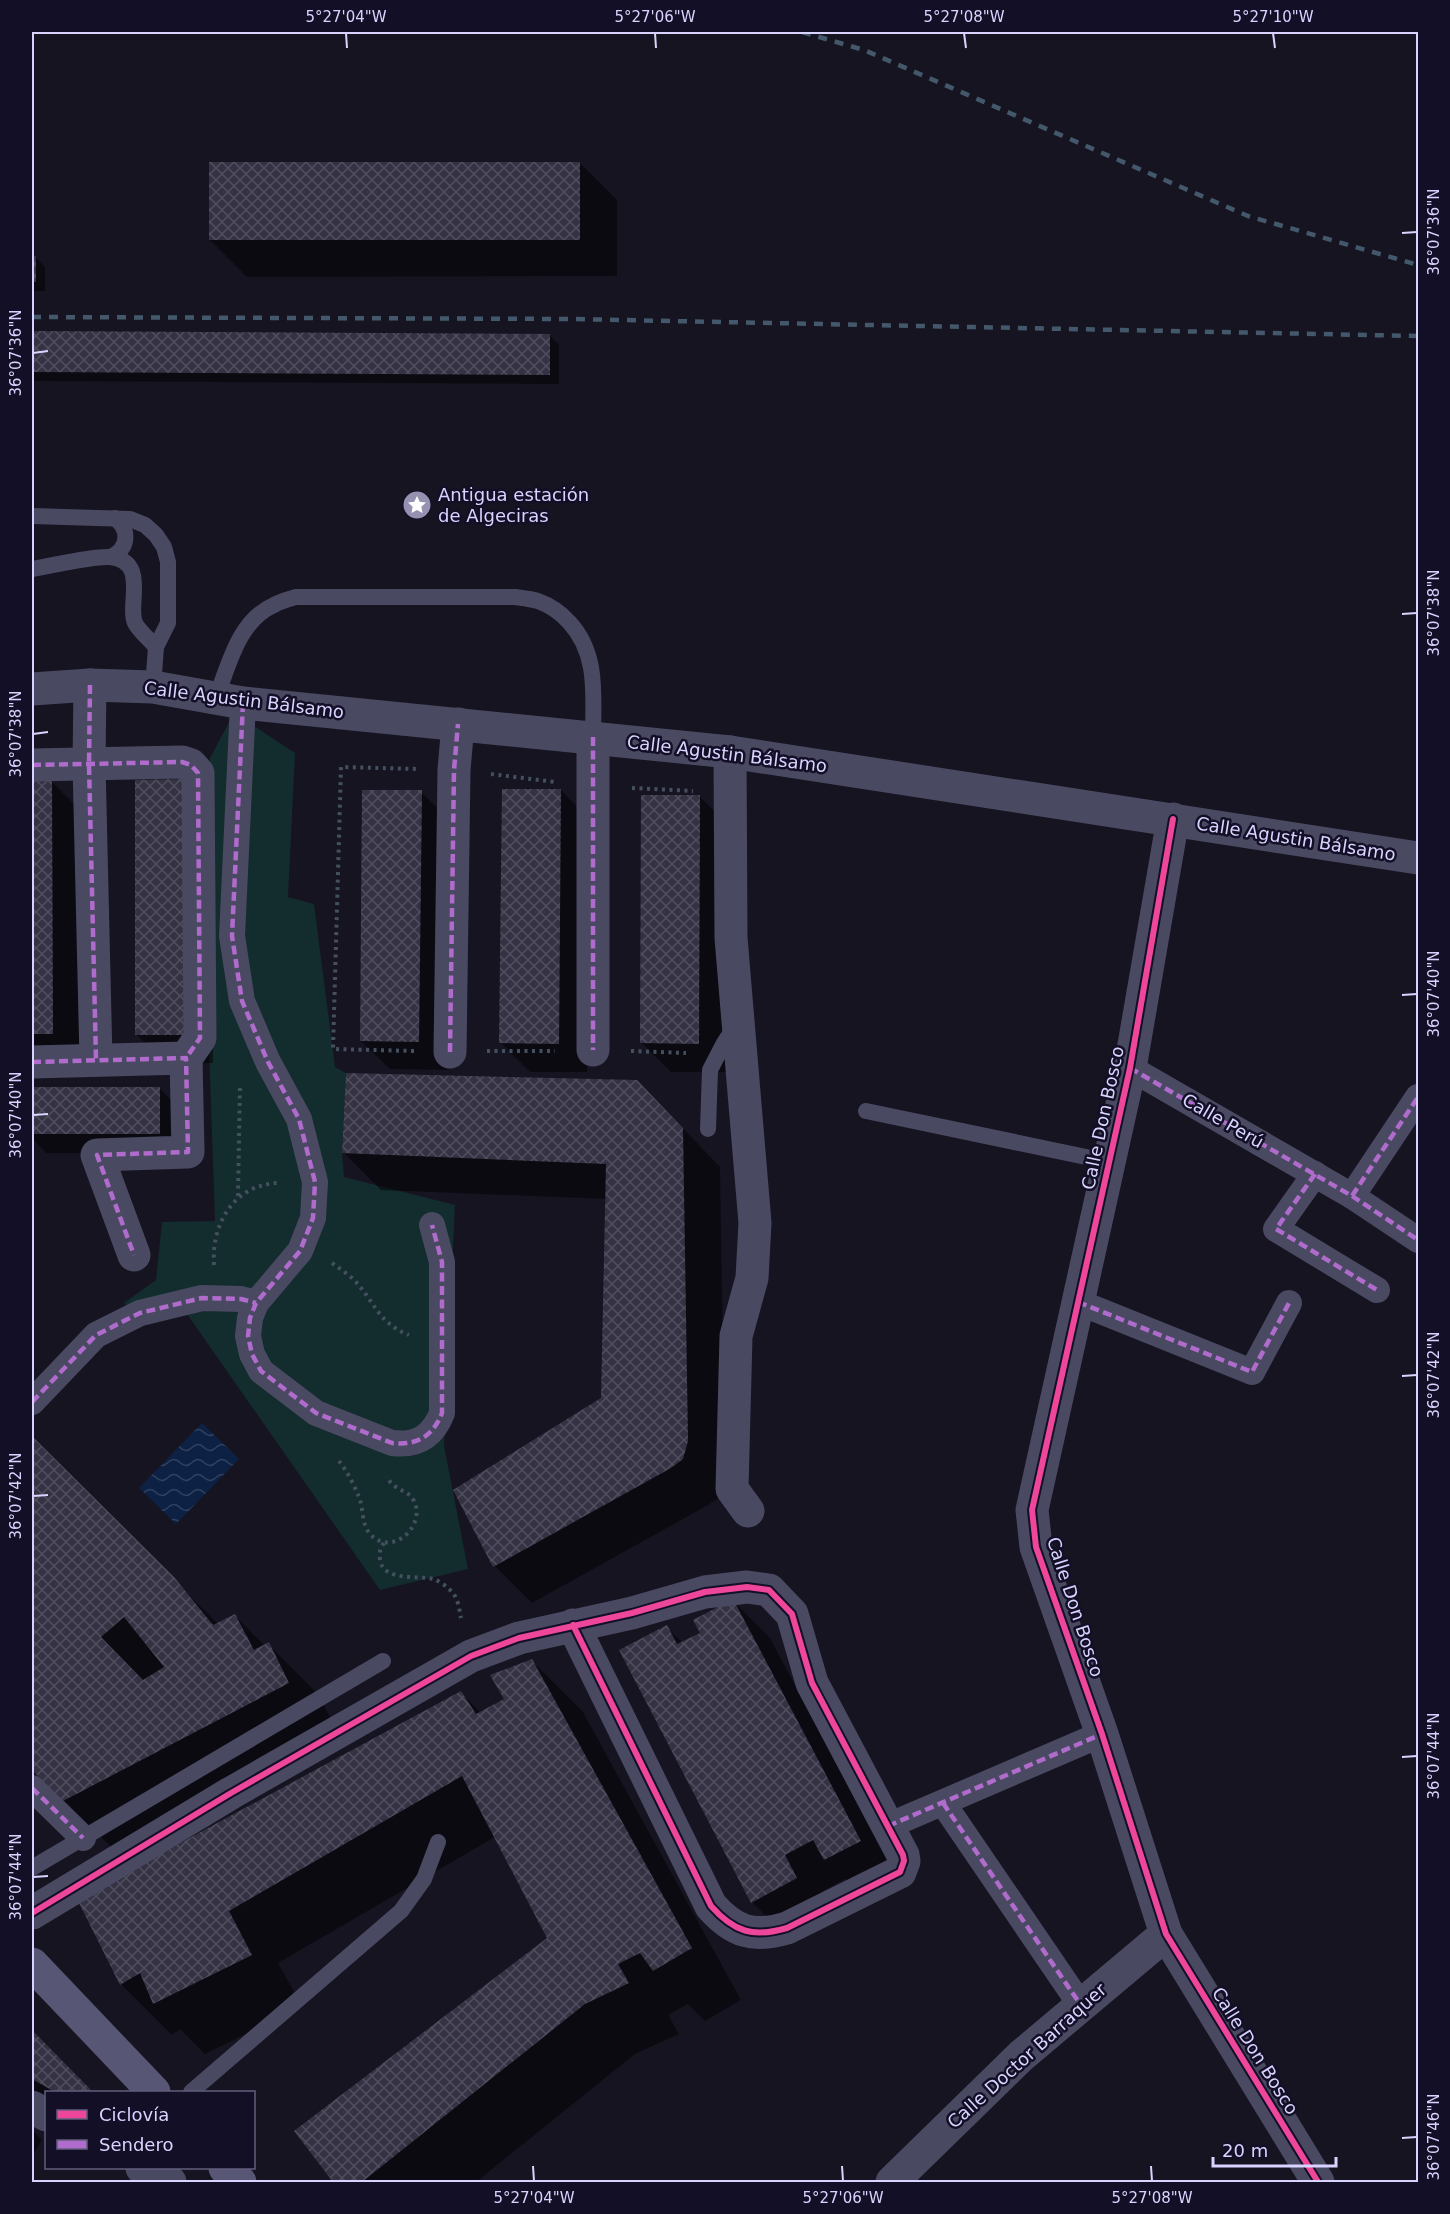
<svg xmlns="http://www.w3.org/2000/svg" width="1450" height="2214" font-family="'DejaVu Sans',sans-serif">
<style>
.park{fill:#132c2d}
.water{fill:url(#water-waves)}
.shadow{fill:#0007}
.building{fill:url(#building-cross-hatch);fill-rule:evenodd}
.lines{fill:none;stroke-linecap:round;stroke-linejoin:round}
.path{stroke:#44505f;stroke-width:4;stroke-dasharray:3 4.5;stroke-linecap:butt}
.service{stroke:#4a4962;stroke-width:16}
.pedestrian{stroke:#4a4962;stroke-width:26}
.minor{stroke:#4a4962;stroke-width:33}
.tertiary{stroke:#4a4962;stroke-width:33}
.secondary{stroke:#575674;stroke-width:33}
.rail{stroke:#43596b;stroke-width:4.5;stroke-dasharray:9 8;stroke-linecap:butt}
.quiet{stroke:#b06ccc;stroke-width:4.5;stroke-dasharray:9 4.5;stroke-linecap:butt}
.cycleway-casing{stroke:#130f26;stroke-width:10}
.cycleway{stroke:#ed469a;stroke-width:6}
.ticks{fill:none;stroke:#d9d4ff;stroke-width:2}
.labels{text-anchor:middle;stroke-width:5;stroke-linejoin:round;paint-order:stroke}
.poi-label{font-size:18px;fill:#d9d4ff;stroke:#130f26;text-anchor:start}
.street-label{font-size:18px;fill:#d9d4ff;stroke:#130f26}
.neatline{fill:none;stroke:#d9d4ff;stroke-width:2}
.ticks-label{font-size:15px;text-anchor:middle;fill:#d9d4ff}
</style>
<defs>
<pattern id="water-waves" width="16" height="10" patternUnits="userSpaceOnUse" patternTransform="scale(1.5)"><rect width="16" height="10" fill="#0d2144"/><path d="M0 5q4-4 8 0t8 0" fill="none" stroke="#304060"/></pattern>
<pattern id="building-cross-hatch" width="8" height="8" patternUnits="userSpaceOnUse" patternTransform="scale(1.5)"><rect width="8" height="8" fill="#343243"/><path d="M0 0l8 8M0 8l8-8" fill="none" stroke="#514f5f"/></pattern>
</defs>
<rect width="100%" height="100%" fill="#161421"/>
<polygon class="park" points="234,713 295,753 288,897 314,904 335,1067 346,1073 342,1153 344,1177 455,1205 444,1446 468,1569 380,1590 187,1314 148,1325 124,1303 156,1280 162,1222 215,1221 209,1046 210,758"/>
<polygon class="water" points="202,1423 239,1459 176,1524 139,1488"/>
<g class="shadow">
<polygon points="580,163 617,200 617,276 247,277 210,240"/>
<polygon points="32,257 35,257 45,267 45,291 32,291"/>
<polygon points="32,333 550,336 559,345 559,384 32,381"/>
<polygon points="32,782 52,782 81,811 81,1063 32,1062"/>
<polygon points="561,790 589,819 587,1072 530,1072 501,1043"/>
<polygon points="421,792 450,821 447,1070 390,1069 361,1041"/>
<polygon points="699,796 728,825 727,1072 671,1072 642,1043"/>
<polygon points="213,810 213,1063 165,1063 136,1034"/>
<polygon points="32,1088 159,1088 179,1108 178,1153 46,1153 32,1138"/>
<polygon points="674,1119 720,1167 725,1479 720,1497 708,1505 532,1603 495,1566 603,1399 606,1199 381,1190 344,1153"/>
<polygon points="32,1439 218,1624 235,1616 265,1646 268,1644 319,1695 338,1734 115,1851 32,1768"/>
<polygon points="733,1601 770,1638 897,1878 862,1896 845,1879 821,1892 833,1916 789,1939 752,1902 666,1627 683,1643 702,1634"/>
<polygon points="532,1661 583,1712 741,2000 705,2021 688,2004 668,2015 679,2034 635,2054 476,2182 335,2182 296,2132 549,1939 495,1837 278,1963 302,2006 205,2054 180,2029 172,2035 121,1984 461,1693 481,1713 506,1699"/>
<polygon points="32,2032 91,2092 46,2092 46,2106 32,2097"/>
<polygon points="32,2130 42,2140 32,2156"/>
</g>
<g class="building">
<rect x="209" y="162" width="371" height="78"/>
<rect x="32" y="256" width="4" height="26"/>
<polygon points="32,331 550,334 550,375 32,372"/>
<polygon points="185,779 185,1035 135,1035 135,780"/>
<polygon points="32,781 52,781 53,1034 32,1034"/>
<polygon points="502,789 561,789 559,1044 499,1043"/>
<polygon points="362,790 422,790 419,1042 360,1041"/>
<polygon points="641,795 700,795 699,1044 640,1043"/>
<polygon points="346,1073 637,1080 683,1128 688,1441 683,1459 671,1468 493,1567 453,1490 601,1398 606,1164 342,1153"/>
<rect x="32" y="1087" width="128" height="47"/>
<path d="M32,1436L174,1577L213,1625L235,1614L254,1650L269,1642L289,1683L63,1801L32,1770ZM124,1617L164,1667L143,1680L101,1637Z"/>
<polygon points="733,1599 861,1841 824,1860 813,1840 785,1855 797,1878 751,1903 619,1650 667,1625 677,1644 700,1633 693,1620"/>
<polygon points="532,1659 692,1948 653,1971 640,1953 618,1964 629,1983 585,2004 362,2182 333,2182 294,2131 547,1938 462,1776 229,1911 252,1955 153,2004 140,1973 120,1985 77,1899 461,1691 476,1714 504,1699 490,1675"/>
<polygon points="32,2030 93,2092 55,2092 32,2079"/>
</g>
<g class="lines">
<g class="path">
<polyline points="491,774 555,782"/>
<polyline points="632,788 693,791"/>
<polyline points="414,1051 333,1049 341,767 418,769"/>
<polyline points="487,1051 555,1051"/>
<polyline points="631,1051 686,1053"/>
<polyline points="238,1196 240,1084"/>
<path d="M332,1263C339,1268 346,1273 352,1278C374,1299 377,1323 409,1335"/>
<path d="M214,1265C211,1224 234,1184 279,1183"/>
<path d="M339,1461C347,1471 354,1485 359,1497C364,1510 361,1526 372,1536C394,1556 426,1525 414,1501C409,1492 403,1492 396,1487C392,1485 389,1480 386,1477"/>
<path d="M384,1543C380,1548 379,1553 380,1560C384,1582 417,1575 433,1579C439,1581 445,1585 449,1589C458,1596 459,1608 461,1618"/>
</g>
<g class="service">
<polyline points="32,516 130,519 145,525 156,535 164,547 168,562 168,623 156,647 153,687"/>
<path d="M111,557C129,548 130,530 115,518"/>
<path d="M32,569C52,566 90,556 110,557C149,561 127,604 135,623C139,631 150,640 156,647"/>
<path d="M216,698C229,665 238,621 274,605C281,601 289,599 296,597H515C522,598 531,599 538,601C549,605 561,613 569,622C599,654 593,696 593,737"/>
<polyline points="866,1111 1110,1162"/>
<polyline points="708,1129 710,1070 724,1043 735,1026"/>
<polyline points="32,1868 383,1661"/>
<polyline points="191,2092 401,1911 424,1879 438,1842"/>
</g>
<g class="pedestrian">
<path d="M243,703L232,936L242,1001L268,1062L299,1119L315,1182L313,1218L300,1251L256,1303L250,1318L248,1336L252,1354L261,1371L316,1413L392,1443C417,1446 433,1436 442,1413V1262L432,1225"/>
<polyline points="1130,1068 1352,1196 1418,1097"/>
<polyline points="1315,1174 1276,1229 1377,1290"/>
<polyline points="1352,1196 1418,1240"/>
<polyline points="1078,1302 1252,1372 1289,1303"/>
<polyline points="32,1402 96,1335 140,1313 202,1298 241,1299 256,1303"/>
<polyline points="32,1788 83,1838"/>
<polyline points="943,1803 1080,2004"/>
<polyline points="888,1826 1102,1734"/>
</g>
<g class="minor">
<polyline points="90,685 89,764 96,1060"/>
<polyline points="593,737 593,1050"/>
<polyline points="730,752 731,938 755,1223 752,1278 736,1336 732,1489 748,1511"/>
<polyline points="32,765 182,762 191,765 198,773 200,1038 186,1058"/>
<polyline points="1173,819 1130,1068 1032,1510 1036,1547 1102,1734 1166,1934 1318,2182"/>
<polyline points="450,1052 454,770 458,724"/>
<polyline points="32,1062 186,1058 188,1152 97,1155 134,1255"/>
<path d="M32,1913L231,1793L471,1656L519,1638L632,1613L705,1592L747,1587L769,1590L792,1614L812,1683L903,1855L904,1861L900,1872L787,1928C753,1938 734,1932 711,1906L573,1625"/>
<polyline points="32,2107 46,2115"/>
<polyline points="142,2168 170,2182"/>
<polyline points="892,2182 1021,2056 1166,1934"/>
</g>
<polyline class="tertiary" points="32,689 90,685 153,687 243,703 730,752 1418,858"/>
<g class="secondary">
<polyline points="32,1964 154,2092"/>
<polyline points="225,2168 240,2182"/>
</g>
<g class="rail">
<polyline points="802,32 864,50 1248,216 1418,265"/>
<polyline points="32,317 572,319 1418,336"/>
</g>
<g class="quiet">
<polyline points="90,685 89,764 96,1060"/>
<path d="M243,703L232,936L242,1001L268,1062L299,1119L315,1182L313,1218L300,1251L256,1303L250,1318L248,1336L252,1354L261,1371L316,1413L392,1443C417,1446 433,1436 442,1413V1262L432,1225"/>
<polyline points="593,737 593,1050"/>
<polyline points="32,765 182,762 191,765 198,773 200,1038 186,1058"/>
<polyline points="450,1052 454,770 458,724"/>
<polyline points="32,1062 186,1058 188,1152 97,1155 134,1255"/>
<polyline points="1130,1068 1352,1196 1418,1097"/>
<polyline points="1315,1174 1276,1229 1377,1290"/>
<polyline points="1352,1196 1418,1240"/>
<polyline points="1078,1302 1252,1372 1289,1303"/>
<polyline points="32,1402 96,1335 140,1313 202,1298 241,1299 256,1303"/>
<polyline points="32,1788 83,1838"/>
<polyline points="943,1803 1080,2004"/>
<polyline points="888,1826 1102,1734"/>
</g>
<g class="cycleway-casing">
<g id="cycleway">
<polyline points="1173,819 1130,1068 1032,1510 1036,1547 1102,1734 1166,1934 1318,2182"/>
<path d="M32,1913L231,1793L471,1656L519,1638L632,1613L705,1592L747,1587L769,1590L792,1614L812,1683L903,1855L904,1861L900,1872L787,1928C753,1938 734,1932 711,1906L573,1625"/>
</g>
</g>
<use href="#cycleway" class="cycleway"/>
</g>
<path class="ticks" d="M346,33L347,48M655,33L656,48M964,33L966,48M1273,33L1275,48M1402,233L1417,232M33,353L48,351M1402,614L1417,613M33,734L48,732M1402,995L1417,994M33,1115L48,1114M1402,1376L1417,1375M33,1496L48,1495M1402,1757L1417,1756M33,1877L48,1876M1402,2138L1417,2137M533,2166L534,2181M842,2166L843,2181M1151,2166L1152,2181"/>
<defs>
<g id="sight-disc" transform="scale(1.5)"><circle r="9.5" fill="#9591b1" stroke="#130f26"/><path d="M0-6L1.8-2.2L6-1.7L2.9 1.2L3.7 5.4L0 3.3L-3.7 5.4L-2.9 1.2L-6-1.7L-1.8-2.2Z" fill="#fff"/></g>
</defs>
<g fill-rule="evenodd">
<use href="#sight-disc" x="417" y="505"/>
</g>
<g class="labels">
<g class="poi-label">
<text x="438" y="501">Antigua estación<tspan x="438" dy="21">de Algeciras</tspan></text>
</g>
<g class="street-label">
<text transform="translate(244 700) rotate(7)" y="6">Calle Agustin Bálsamo</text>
<text transform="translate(727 754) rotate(7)" y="6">Calle Agustin Bálsamo</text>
<text transform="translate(1296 839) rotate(9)" y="6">Calle Agustin Bálsamo</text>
<text transform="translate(1103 1118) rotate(-78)" y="6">Calle Don Bosco</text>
<text transform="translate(1223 1121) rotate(30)" y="6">Calle Perú</text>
<text transform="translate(1075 1607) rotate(72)" y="6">Calle Don Bosco</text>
<text transform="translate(1255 2051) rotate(58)" y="6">Calle Don Bosco</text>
<text transform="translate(1027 2056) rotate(-42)" y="6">Calle Doctor Barraquer</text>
</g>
</g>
<rect width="1450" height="2214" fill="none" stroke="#130f26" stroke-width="66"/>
<rect x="45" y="2091" width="210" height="78" fill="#130f26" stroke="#625e7d" stroke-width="1.5"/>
<rect x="57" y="2110" width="30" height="9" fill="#ed469a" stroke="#625e7d" stroke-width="1.5"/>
<text x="99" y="2121" font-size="18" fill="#d9d4ff">Ciclovía</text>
<rect x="57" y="2140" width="30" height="9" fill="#b06ccc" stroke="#625e7d" stroke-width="1.5"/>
<text x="99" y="2151" font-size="18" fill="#d9d4ff">Sendero</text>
<path d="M1213 2157v9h123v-9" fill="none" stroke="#d9d4ff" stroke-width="3"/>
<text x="1222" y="2157" font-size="18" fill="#d9d4ff" stroke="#130f26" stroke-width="4.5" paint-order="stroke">20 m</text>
<rect x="33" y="33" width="1384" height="2148" class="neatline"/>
<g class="ticks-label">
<text x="346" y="22">5°27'04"W</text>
<text x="655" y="22">5°27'06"W</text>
<text x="964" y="22">5°27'08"W</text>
<text x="1273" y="22">5°27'10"W</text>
<text transform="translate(1434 232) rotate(-90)" y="5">36°07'36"N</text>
<text transform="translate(16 353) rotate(-90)" y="5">36°07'36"N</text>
<text transform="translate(1434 613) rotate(-90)" y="5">36°07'38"N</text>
<text transform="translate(16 734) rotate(-90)" y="5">36°07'38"N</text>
<text transform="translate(1434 994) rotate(-90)" y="5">36°07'40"N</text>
<text transform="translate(16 1115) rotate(-90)" y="5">36°07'40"N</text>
<text transform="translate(1434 1375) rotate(-90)" y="5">36°07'42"N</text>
<text transform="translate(16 1496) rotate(-90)" y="5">36°07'42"N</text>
<text transform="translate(1434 1756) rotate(-90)" y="5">36°07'44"N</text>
<text transform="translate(16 1877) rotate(-90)" y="5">36°07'44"N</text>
<text transform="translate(1434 2137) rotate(-90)" y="5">36°07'46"N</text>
<text x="534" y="2203">5°27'04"W</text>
<text x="843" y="2203">5°27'06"W</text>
<text x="1152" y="2203">5°27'08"W</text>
</g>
</svg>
